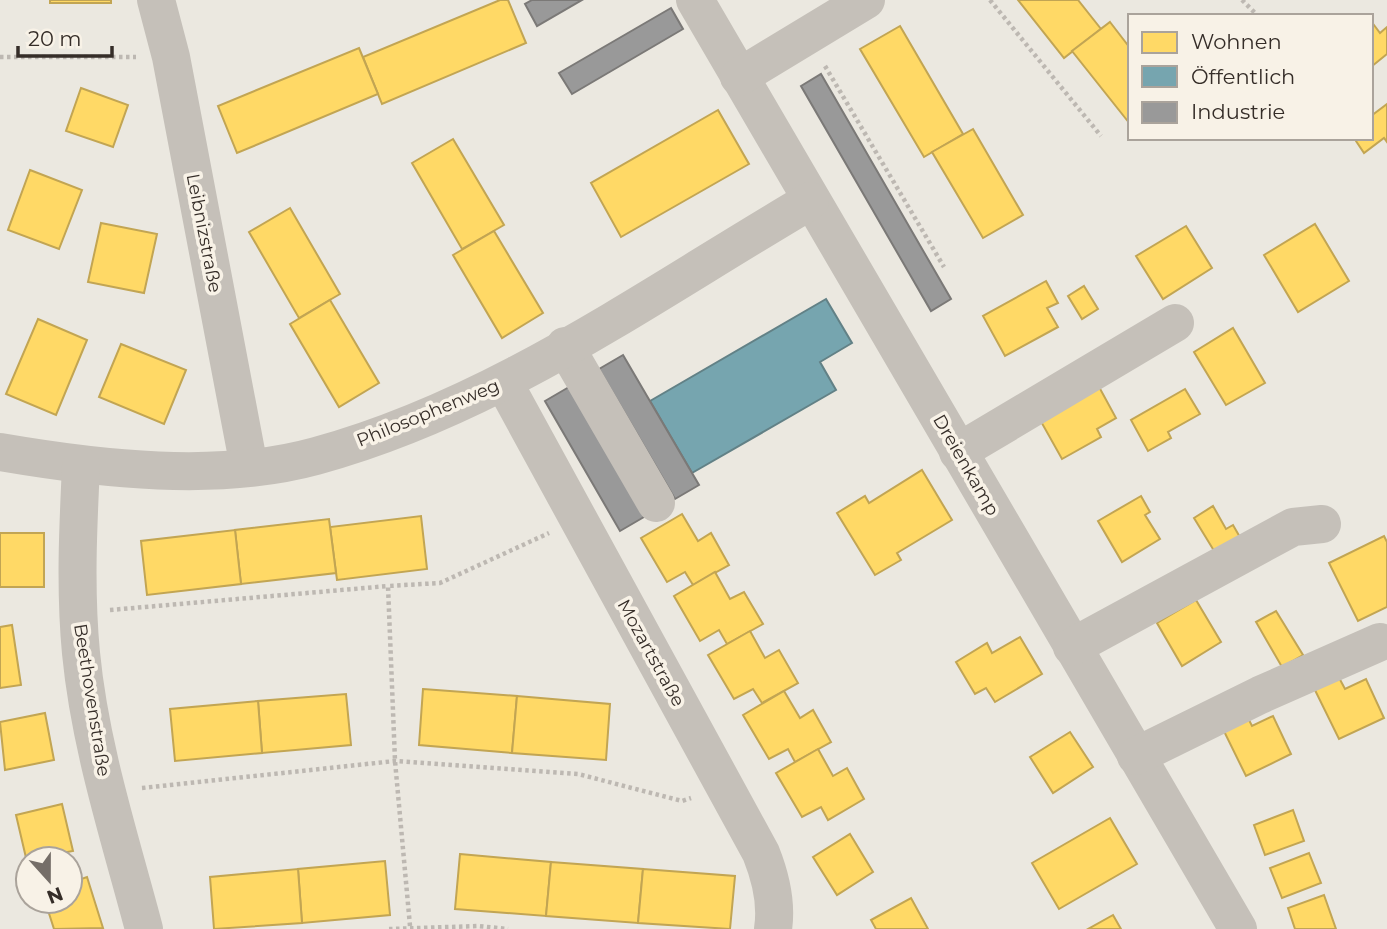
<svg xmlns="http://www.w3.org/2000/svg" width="1387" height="929" font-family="Montserrat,sans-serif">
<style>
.homes{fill:#ffd966;stroke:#c2a553;stroke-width:2}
.public{fill:#76a5af;stroke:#628186;stroke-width:2}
.industry{fill:#999;stroke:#7b7977;stroke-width:2}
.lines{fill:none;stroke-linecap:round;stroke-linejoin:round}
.path{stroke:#bdb8b2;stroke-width:4.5;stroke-dasharray:3.5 3.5;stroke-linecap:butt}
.minor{stroke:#c5c0b9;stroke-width:38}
.labels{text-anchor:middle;stroke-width:7;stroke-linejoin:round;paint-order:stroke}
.street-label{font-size:18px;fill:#352d28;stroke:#f8f2e7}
</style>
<rect width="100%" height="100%" fill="#ebe8e0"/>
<g class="homes">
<rect x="50" y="0" width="61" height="3"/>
<polygon points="500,0 508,0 526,43 382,104 363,57"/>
<polygon points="1018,0 1078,0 1101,29 1064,58"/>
<polygon points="1371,21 1380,33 1387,27 1387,54 1371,67"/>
<polygon points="1110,22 1130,48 1130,124 1072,51"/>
<polygon points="900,26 963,134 924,157 860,49"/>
<polygon points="359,48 378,94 237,153 218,106"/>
<polygon points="81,88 128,105 113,147 66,131"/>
<polygon points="1387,104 1387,142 1384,138 1364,153 1354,138 1371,138 1371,116"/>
<polygon points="718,110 749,164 621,237 591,183"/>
<polygon points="973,129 1023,215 983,238 932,152"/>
<polygon points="453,139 504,225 462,249 412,163"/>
<polygon points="30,170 82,190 59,249 8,230"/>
<polygon points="290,208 340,294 299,318 249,232"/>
<polygon points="101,223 157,234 144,293 88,282"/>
<polygon points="1315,224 1349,281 1298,312 1264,255"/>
<polygon points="1186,226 1212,268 1163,299 1136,256"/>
<polygon points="494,231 543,313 502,338 453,255"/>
<polygon points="1046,281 1058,303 1047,308 1058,327 1005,356 983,316"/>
<polygon points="1084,286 1098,309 1082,319 1068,296"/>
<polygon points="330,300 379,383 339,407 290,324"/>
<polygon points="38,319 87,340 56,415 6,394"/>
<polygon points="1233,328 1265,383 1226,405 1194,352"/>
<polygon points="121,344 186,370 164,424 99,397"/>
<polygon points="1098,385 1116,418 1097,429 1101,437 1062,459 1039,418"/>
<polygon points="1185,389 1200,414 1168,432 1171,438 1148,451 1131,420"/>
<polygon points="922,470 952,520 897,553 901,560 875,575 837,513 865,496 869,503"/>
<polygon points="1141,496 1150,512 1145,515 1160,539 1122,562 1098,521"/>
<polygon points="1213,506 1226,529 1233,525 1241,539 1216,554 1194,518"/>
<polygon points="682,514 698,541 711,533 729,565 693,585 685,572 667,582 641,538"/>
<polygon points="421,516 427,569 337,580 330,527"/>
<polygon points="329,519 336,573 241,584 235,530"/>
<polygon points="235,530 241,584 147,595 141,541"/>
<rect x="0" y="533" width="44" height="54"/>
<polygon points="1384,536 1387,542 1387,607 1358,621 1329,563"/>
<polygon points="715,572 730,599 744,592 763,624 727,644 719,630 700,641 674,596"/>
<polygon points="1196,600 1221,642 1182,666 1157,623"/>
<polygon points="1276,611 1303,655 1282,667 1256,622"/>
<polygon points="12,625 21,685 0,688 0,627"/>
<polygon points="750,631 765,658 779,650 798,683 762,703 753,689 734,699 708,655"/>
<polygon points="1020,637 1042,674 995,702 986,688 975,694 956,662 987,643 992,653"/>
<polygon points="1336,672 1345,689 1366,679 1384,718 1339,739 1311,682"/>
<polygon points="423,689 517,696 512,753 419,745"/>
<polygon points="784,691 800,718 813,710 831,742 795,762 788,749 769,759 743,715"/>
<polygon points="346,694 351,745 262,753 258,701"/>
<polygon points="517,696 610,704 606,760 512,753"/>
<polygon points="258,701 262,753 175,761 170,709"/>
<polygon points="1243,708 1252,726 1273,716 1291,754 1246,776 1218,719"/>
<polygon points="45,713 54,760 5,770 0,722"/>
<polygon points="1070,732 1093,767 1053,793 1030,757"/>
<polygon points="818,749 833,776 847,768 864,799 828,820 821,807 802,817 776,773"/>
<polygon points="62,804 73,851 28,859 27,862 16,815"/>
<polygon points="1293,810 1304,841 1265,855 1254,825"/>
<polygon points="1110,818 1137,864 1059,909 1032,863"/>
<polygon points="850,834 873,872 837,895 813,857"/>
<polygon points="1309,853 1321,883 1282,898 1270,868"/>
<polygon points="460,854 551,862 546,916 455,909"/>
<polygon points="385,861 390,915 302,923 298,869"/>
<polygon points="551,862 643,869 638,923 546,916"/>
<polygon points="298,869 302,923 214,929 210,877"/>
<polygon points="643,869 735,876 730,929 638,923"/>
<polygon points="87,877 103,928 54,929 45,901 70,901 70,883"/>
<polygon points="1324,895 1336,929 1295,929 1288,908"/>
<polygon points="911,898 928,929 876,929 871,920"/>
<polygon points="1113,915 1121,929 1088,929"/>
</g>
<polygon class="public" points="826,299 852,343 820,362 836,390 692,473 650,401"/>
<g class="industry">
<polygon points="532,0 582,0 537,26 525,4"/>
<polygon points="671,8 683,29 572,94 559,73"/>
<polygon points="821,74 951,299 931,311 801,86"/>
<polygon points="623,355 699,485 675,499 599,369"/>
<polygon points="569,387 644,517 620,531 545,401"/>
</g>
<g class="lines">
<g class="path">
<polyline points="990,0 1101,136"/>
<polyline points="1242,0 1258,16"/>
<polyline points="0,57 136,57"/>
<polyline points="825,66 944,267"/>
<polyline points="110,610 388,586"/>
<polyline points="142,788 395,761 578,774 682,801 691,798"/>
<polyline points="410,926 395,761 388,586 440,583 549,533"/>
<polyline points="389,929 478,926 508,929"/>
</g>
<g class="minor">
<polyline points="156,0 171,57 249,467"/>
<polyline points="695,0 1238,929"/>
<polyline points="739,77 866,0"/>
<polyline points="565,346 656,503"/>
<path d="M504,383L761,853C771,878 777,903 773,929"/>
<path d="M0,452C99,469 218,483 316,456C496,407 651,294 810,201"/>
<polyline points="958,452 1175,323"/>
<path d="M81,466C78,528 75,590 81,653C90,747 120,838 144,929"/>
<polyline points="1072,647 1293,527 1322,524"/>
<polyline points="1136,756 1260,695 1380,642"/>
</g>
</g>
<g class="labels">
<g class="street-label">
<text transform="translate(204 233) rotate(79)" y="6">Leibnizstraße</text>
<text transform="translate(428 413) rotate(-22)" y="6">Philosophenweg</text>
<text transform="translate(966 465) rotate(60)" y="6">Dreienkamp</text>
<text transform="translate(651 653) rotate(61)" y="6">Mozartstraße</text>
<text transform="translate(92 700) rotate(81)" y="6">Beethovenstraße</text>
</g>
</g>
<rect x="1128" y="14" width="245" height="126" fill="#f8f2e7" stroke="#aaa39b" stroke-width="2"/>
<rect x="1142" y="32" width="35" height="21" fill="#ffd966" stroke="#aaa39b" stroke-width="2"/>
<text x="1191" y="49" font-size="21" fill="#352d28">Wohnen</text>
<rect x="1142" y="66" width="35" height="21" fill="#76a5af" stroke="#aaa39b" stroke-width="2"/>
<text x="1191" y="84" font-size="21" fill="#352d28">Öffentlich</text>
<rect x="1142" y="102" width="35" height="21" fill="#999999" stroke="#aaa39b" stroke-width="2"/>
<text x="1191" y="119" font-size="21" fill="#352d28">Industrie</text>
<g transform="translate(49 880) rotate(159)"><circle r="33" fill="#f8f2e7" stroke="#aaa39b" stroke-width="2"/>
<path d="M0-5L12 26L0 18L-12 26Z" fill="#756e68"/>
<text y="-10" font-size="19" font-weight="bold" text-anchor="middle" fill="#352d28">N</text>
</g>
<path d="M18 46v10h94v-10" fill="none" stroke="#352d28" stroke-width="3.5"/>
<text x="28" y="46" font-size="21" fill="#352d28" stroke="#f8f2e7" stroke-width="5" paint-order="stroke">20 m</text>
</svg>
